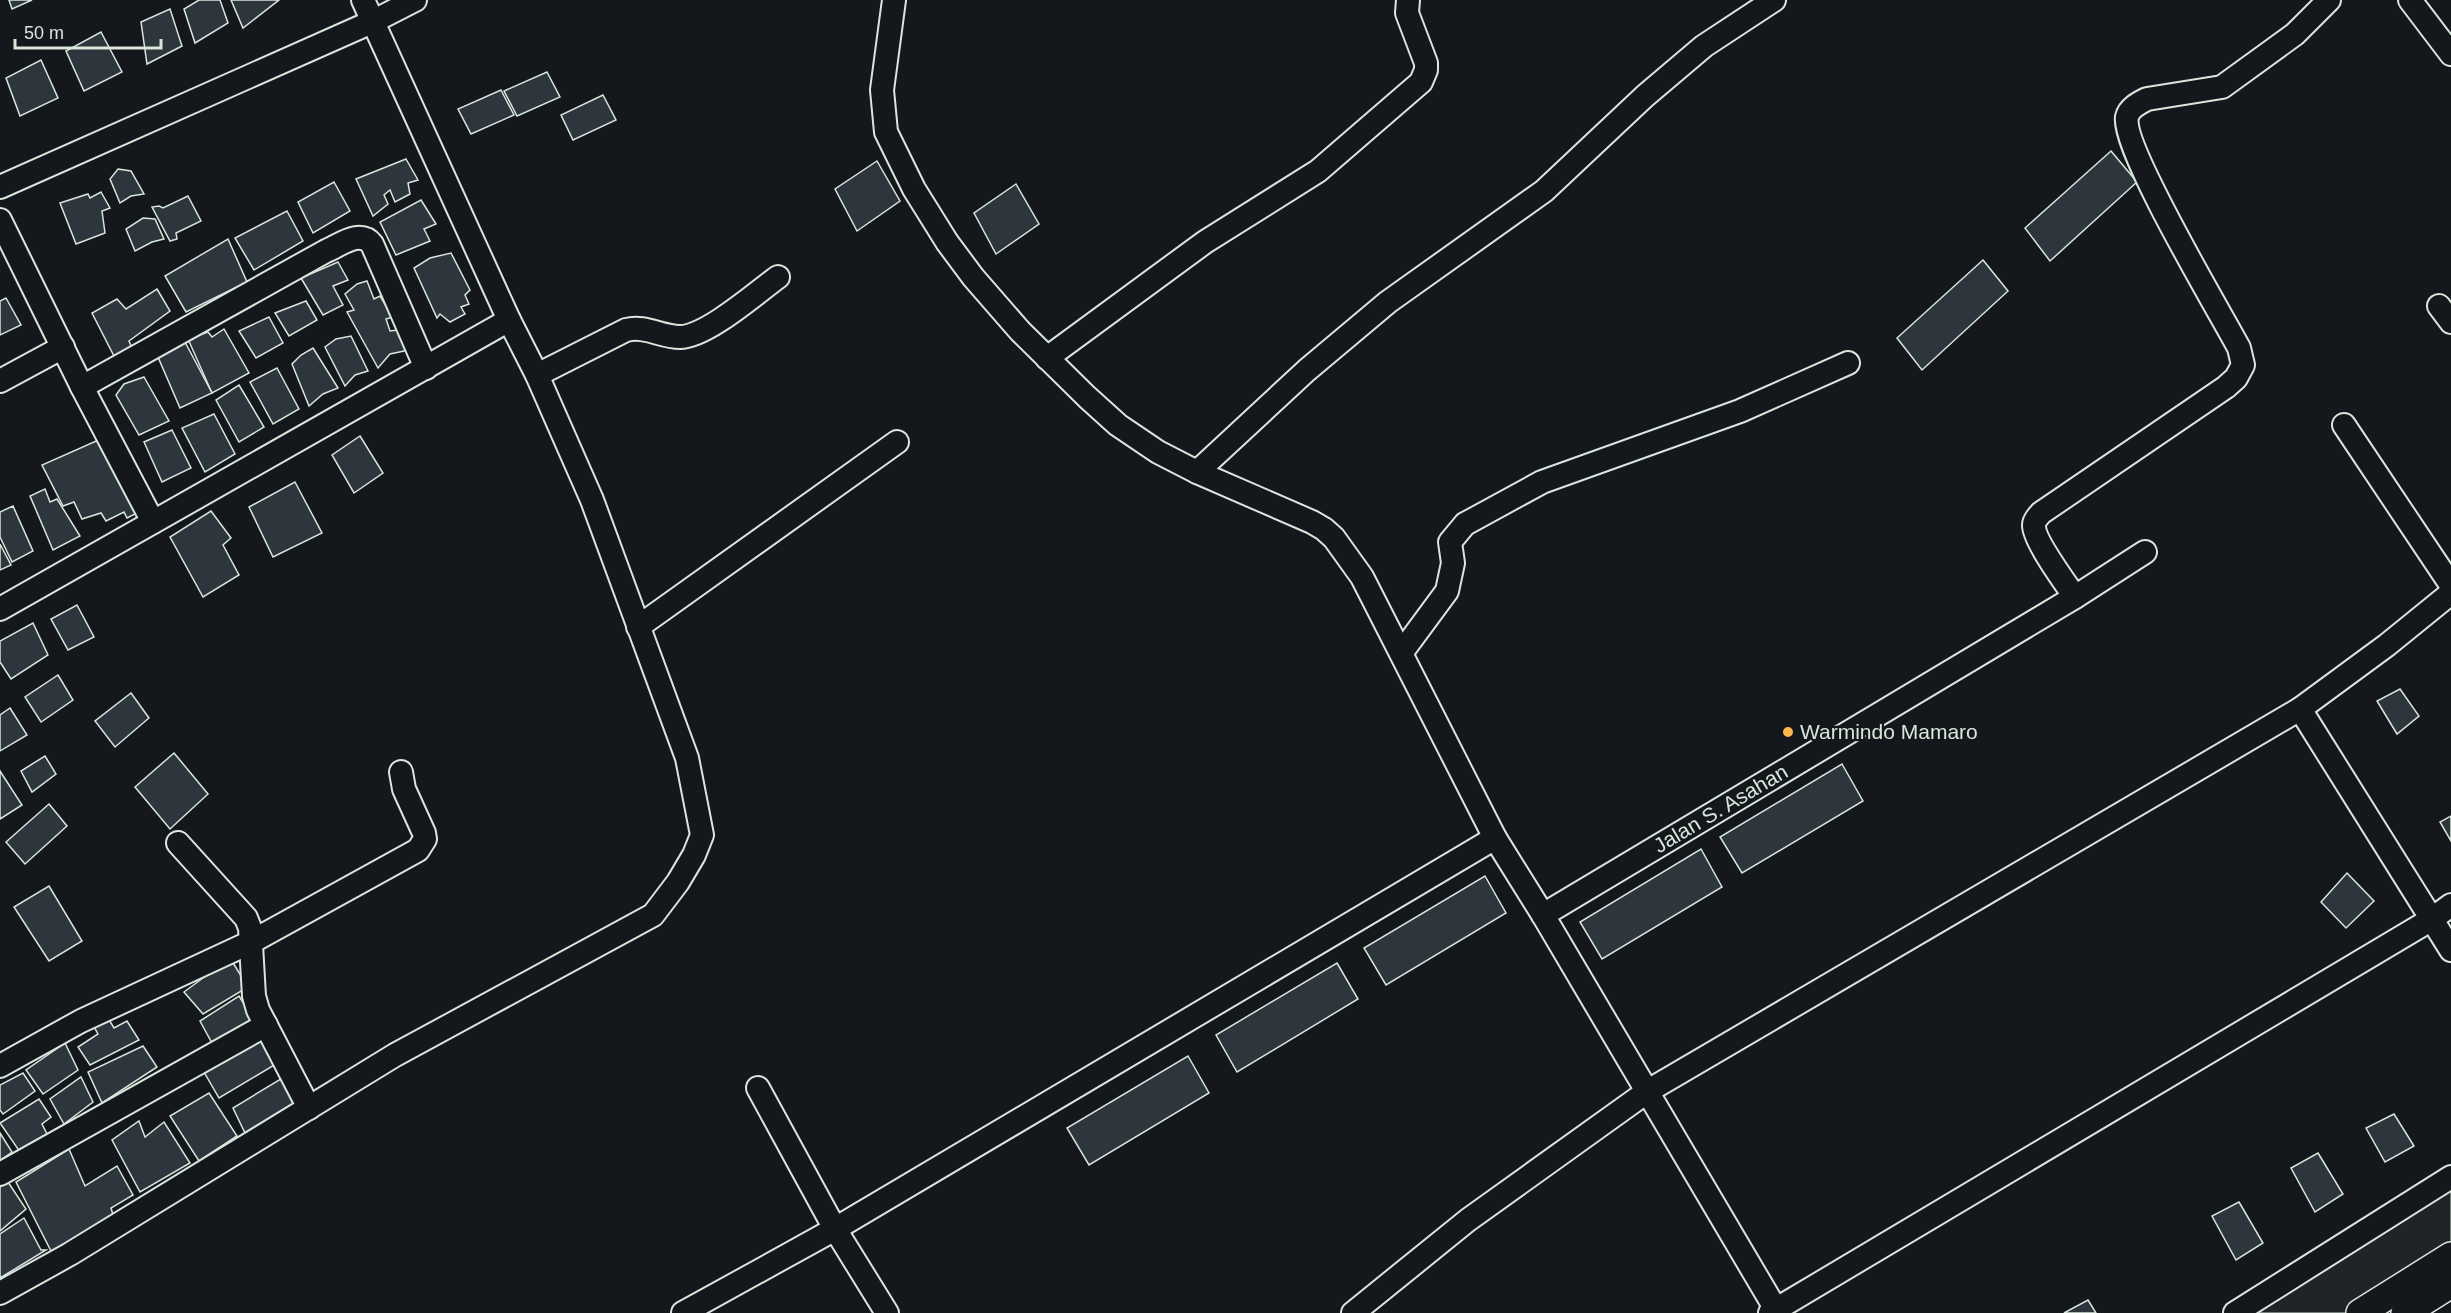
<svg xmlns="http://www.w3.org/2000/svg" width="2451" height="1313" font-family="Helvetica,sans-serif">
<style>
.green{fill:#202428;stroke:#939e99;stroke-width:1.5}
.building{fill:#2c363c;stroke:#d8e6dc;stroke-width:1.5}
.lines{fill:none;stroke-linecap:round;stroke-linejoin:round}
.minor-casing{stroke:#d8e6dc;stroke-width:26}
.major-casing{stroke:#d8e6dc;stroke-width:30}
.minor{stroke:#14181c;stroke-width:22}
.major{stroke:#14181c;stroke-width:27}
.poi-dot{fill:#ffb74d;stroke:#14181c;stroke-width:2}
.labels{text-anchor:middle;stroke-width:4.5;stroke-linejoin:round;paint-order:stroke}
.poi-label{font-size:21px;fill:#d8e6dc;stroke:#14181c;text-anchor:start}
.street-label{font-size:21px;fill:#d8e6dc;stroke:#14181c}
</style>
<rect width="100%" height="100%" fill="#14181c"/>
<polygon class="green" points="2451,1180 2451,1254 2357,1313 2239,1313"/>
<g class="building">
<polygon points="9,0 32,0 12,9"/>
<polygon points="199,0 220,0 228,23 195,43 184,9"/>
<polygon points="231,0 279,0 243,28"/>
<polygon points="170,9 182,46 147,64 141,22"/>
<polygon points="101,32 122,72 84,91 66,51"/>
<polygon points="41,60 58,98 20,116 6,78"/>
<polygon points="547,72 560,97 517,116 504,91"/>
<polygon points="501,90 514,115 471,134 458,109"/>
<polygon points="603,95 616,120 573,140 561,115"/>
<polygon points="2111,151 2137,182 2050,261 2025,228"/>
<polygon points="406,159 418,180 408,183 410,194 395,202 390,190 384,195 388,204 373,216 356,179"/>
<polygon points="877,161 900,201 857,231 835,189"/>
<polygon points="118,169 131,171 144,194 131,196 120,203 110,179"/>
<polygon points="334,182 350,211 313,233 298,202"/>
<polygon points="1016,184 1039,224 996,254 974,213"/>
<polygon points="101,192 110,208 102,211 105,233 76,244 60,203 88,194 90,198"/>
<polygon points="188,196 201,221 176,233 177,239 170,241 152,207 159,206 163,208"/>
<polygon points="421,200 436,224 424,229 430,241 396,255 380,222"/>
<polygon points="287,211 303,241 254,270 235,238"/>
<polygon points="143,218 155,219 164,239 152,242 135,251 126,229"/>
<polygon points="228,239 247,282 186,312 165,276"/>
<polygon points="451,253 470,290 465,295 469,304 461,307 465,314 450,322 440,314 437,318 414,268 430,258"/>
<polygon points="1983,260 2008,291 1922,370 1897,338"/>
<polygon points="338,262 348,280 333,286 343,305 323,315 301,278"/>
<polygon points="367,281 374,299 380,296 393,317 386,319 390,331 398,330 409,350 390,354 378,368 347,312 354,310 345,294 357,284"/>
<polygon points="157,289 170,311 129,341 133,351 117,362 92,313 117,299 126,309"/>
<polygon points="6,298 21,325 0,335 0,301"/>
<polygon points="306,301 317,320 289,336 275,313"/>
<polygon points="269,317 283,343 256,358 239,331"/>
<polygon points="224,329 249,373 212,393 188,339 208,332 212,337"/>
<polygon points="351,336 368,371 355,375 345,386 325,347 336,339"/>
<polygon points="185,342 212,393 180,408 158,357"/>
<polygon points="313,348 338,388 323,394 309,406 292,364 301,355"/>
<polygon points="277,368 299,409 273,424 250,382"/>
<polygon points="144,377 169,421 139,435 116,395 124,384"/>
<polygon points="239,385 264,427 239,442 216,400"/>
<polygon points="214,414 235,454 205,472 182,428"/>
<polygon points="172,430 191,468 162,482 144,442"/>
<polygon points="360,436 383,473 354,493 332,455"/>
<polygon points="103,438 139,512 127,518 124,512 106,521 101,513 82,519 74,502 63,506 42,465"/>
<polygon points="295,482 322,533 273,557 249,507"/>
<polygon points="45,489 50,502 57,499 80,536 53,550 30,496"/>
<polygon points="13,506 33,551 12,562 0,537 0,512"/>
<polygon points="211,511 231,538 223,545 239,575 203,597 170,537"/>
<polygon points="0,544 11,565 0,570"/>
<polygon points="77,605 94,637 68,650 51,619"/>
<polygon points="33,623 48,655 11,679 0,662 0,641"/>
<polygon points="58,675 73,700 41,722 25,697"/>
<polygon points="2400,689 2419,716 2397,734 2377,701"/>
<polygon points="131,693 149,718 115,747 95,721"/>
<polygon points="10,708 27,735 0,751 0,715"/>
<polygon points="174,753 208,794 170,829 135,787"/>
<polygon points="45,756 56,774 32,792 21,771"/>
<polygon points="1842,764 1863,801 1742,873 1720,837"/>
<polygon points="0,771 22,805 0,819"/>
<polygon points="49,804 67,826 25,864 6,842"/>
<polygon points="2451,816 2451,841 2440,822"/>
<polygon points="1701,849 1722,887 1602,959 1580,922"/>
<polygon points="2347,873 2374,901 2346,928 2321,902"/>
<polygon points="1485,876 1506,913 1386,985 1364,948"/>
<polygon points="49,886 82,941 49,961 14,907"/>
<polygon points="230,958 248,987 203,1014 184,992"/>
<polygon points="1337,963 1358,999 1237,1072 1216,1035"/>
<polygon points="239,996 254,1020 212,1043 200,1021"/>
<polygon points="108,1018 114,1028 127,1021 139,1040 90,1065 78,1047 98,1034 93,1025"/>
<polygon points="259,1038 276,1064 219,1098 204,1072"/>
<polygon points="65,1043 78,1070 43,1094 26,1070"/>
<polygon points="143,1046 157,1067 102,1103 88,1072"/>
<polygon points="1188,1056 1209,1093 1089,1165 1067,1128"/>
<polygon points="23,1073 35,1091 3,1114 0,1110 0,1085"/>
<polygon points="81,1077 93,1102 64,1124 50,1099"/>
<polygon points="284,1077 299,1105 245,1133 233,1108"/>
<polygon points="209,1093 237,1136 199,1161 170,1116"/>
<polygon points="39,1099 51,1117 42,1124 50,1140 36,1148 33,1142 20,1152 0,1123"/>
<polygon points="2394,1114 2414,1146 2385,1162 2366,1128"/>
<polygon points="139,1121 145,1137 164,1122 190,1163 140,1192 112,1140"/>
<polygon points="0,1133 12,1152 0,1161"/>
<polygon points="69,1149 85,1186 117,1166 133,1195 111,1208 114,1218 53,1255 16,1182"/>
<polygon points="2318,1153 2343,1194 2315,1212 2291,1168"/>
<polygon points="8,1182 26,1209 0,1231 0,1187"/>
<polygon points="2239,1202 2263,1243 2236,1260 2212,1216"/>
<polygon points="24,1218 41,1250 46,1250 0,1278 0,1234"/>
<polygon points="2088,1300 2096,1313 2064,1313"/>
</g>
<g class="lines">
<g class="minor-casing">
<g id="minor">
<polyline points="894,0 882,90 886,132 914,189 947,242 973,277 1020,331 1087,397 1118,425 1158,452 1197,472 1312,522 1324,529 1334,538 1362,577 1495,838 1543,915 1778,1313"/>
<polyline points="2410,0 2451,54"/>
<polyline points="0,187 374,21 415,0"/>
<polyline points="0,220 82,387 153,522"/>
<polyline points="2439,306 2451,322"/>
<polyline points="1047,358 1205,242 1318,171 1421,82 1426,70 1426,63 1407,13 1408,0"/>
<path d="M537,375L626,330C645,325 661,337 680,337C706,337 756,293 778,277"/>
<polyline points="0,381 63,347"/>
<path d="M82,387L326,251C340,245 360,229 372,244L426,368"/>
<polyline points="2344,425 2451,585"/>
<polyline points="1197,472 1307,370 1388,302 1544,191 1645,96 1704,46 1774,0"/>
<path d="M2075,597C2066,584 2033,539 2034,525C2034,520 2038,517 2041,513L2226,387L2236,378L2243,365L2239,348C2220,312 2121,147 2127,117C2129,108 2139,103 2147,99L2222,87L2295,34L2329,0"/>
<polyline points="0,609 509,320"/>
<polyline points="638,627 897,442"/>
<polyline points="1402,652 1447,591 1453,563 1450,542 1465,524 1542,482 1740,411 1848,363"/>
<polyline points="2300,709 2451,950"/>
<polyline points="178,843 246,918 250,928 254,996 258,1010 309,1108"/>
<path id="s1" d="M1543,915L2075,597L2145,552"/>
<polyline points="0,1066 81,1021 251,942 418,850 425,839 424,833 404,789 401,772"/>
<polyline points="758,1088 835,1229 887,1313"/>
<polyline points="0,1174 266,1025"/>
<polyline points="0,1293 70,1254 395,1055 653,915 678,882 694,855 702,835 687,758 592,500 537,375 509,320 363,0"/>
<polyline points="683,1313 835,1229 1495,838"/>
<polyline points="1353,1313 1468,1220 1648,1091 2300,709 2387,645 2451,593"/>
<polyline points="1770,1313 2432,919 2451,905"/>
<polyline points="2235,1313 2451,1177"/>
</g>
</g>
<g class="major-casing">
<g id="major">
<polyline points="2360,1313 2451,1256"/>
<polyline points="2405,1313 2451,1284"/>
</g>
</g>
<use href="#minor" class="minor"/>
<use href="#major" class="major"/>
</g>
<circle class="poi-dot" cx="1788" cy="732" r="6"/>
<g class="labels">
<g class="poi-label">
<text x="1800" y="739">Warmindo Mamaro</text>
</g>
<g class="street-label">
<text dy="7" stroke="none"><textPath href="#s1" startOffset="207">Jalan S. Asahan</textPath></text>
</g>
</g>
<path d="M15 39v9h146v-9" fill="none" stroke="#d8e6dc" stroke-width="3"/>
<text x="24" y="39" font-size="18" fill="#d8e6dc" stroke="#14181c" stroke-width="4.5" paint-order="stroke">50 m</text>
</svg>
